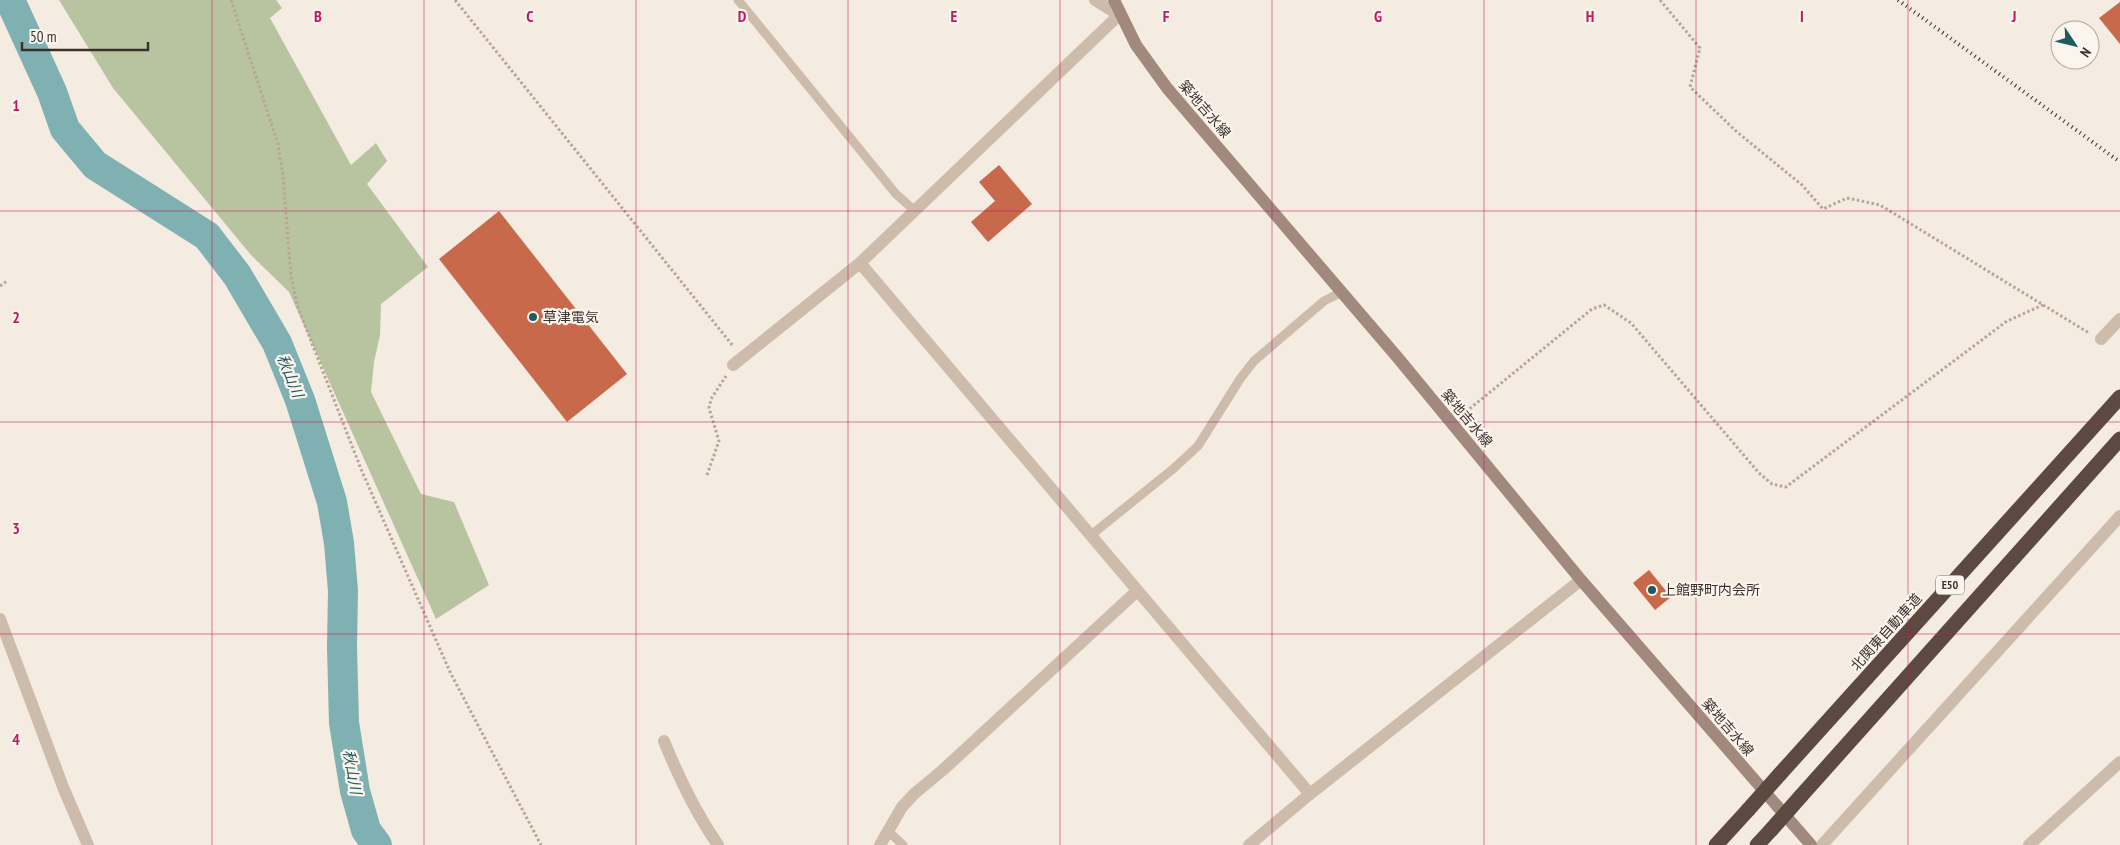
<svg xmlns="http://www.w3.org/2000/svg" width="2120" height="845" font-family="'PT Sans Narrow','Noto Sans JP',sans-serif">
<style>
.green{fill:#b8c4a0}
.lines{fill:none;stroke-linecap:round;stroke-linejoin:round}
.river{stroke:#7fb0b2;stroke-width:30}
.building{fill:#c8694b}
.path{stroke:#b9a596;stroke-width:3;stroke-dasharray:2.5 2.5;stroke-linecap:butt}
.service{stroke:#cdbbac;stroke-width:9}
.minor{stroke:#cdbbac;stroke-width:12}
.tertiary{stroke:#cdbbac;stroke-width:12}
.secondary{stroke:#a18a7d;stroke-width:12}
.motorway{stroke:#5c4a42;stroke-width:15}
.rail{stroke:#3b302b;stroke-width:4;stroke-dasharray:1 4;stroke-linecap:butt}
.motorway-bridge{stroke:#5c4a42;stroke-width:15}
.grid{fill:none;stroke:#c2185b;stroke-width:1;stroke-opacity:0.55}
.poi-dot{fill:#1f5a5e;stroke:#fbf5ee;stroke-width:2}
.labels{text-anchor:middle;stroke-width:4.5;stroke-linejoin:round;paint-order:stroke}
.shield{fill:#fbf5ee;stroke:#756b66;stroke-width:1}
.shield-label{font-size:12px;font-weight:bold;fill:#3b302b}
.street-label{font-size:14px;fill:#3b302b;stroke:#fbf5ee}
.poi-label{font-size:14px;fill:#3b302b;stroke:#fbf5ee;text-anchor:start}
.water-label{font-size:15px;font-style:italic;fill:#1f5a5e;stroke:#fbf5ee}
.grid-label{font-size:16px;text-anchor:middle;font-weight:bold;fill:#c2185b;stroke:#fbf5ee;stroke-width:4.5;stroke-linejoin:round;paint-order:stroke}
</style>
<rect width="100%" height="100%" fill="#f4ebe1"/>
<polygon class="green" points="59,0 276,0 282,8 270,18 351,165 376,143 387,161 367,184 428,267 381,304 380,335 374,362 371,392 421,494 454,502 489,585 436,619 289,292 251,255 113,88"/>
<g class="lines">
<polyline class="river" points="10,0 52,92 65,129 95,165 207,236 237,275 277,343 300,400 332,502 339,543 343,591 342,647 344,723 355,791 366,830 377,845"/>
</g>
<g class="building">
<polygon points="2120,2 2120,44 2099,18"/>
<polygon points="999,165 1032,204 988,242 971,222 995,201 979,182"/>
<polygon points="499,211 627,374 567,422 439,259"/>
<polygon points="1649,570 1671,597 1655,610 1633,583"/>
</g>
<g class="lines">
<g class="path">
<polyline points="231,0 278,144 283,176 291,275 297,305 361,469 450,672 541,845"/>
<polyline points="455,0 733,346"/>
<polyline points="1660,0 1700,48 1690,87 1737,132 1802,185 1823,209 1847,198 1880,205 2089,333"/>
<polyline points="0,286 7,281"/>
<polyline points="1462,415 1592,309 1604,305 1631,323 1759,473 1772,484 1786,487 2007,321 2043,305"/>
<polyline points="707,475 719,441 709,408 711,399 726,376"/>
</g>
<g class="service">
<polyline points="738,0 896,194 915,211"/>
<polyline points="1090,536 1173,469 1198,446 1240,379 1254,361 1324,301 1342,292"/>
<polyline points="889,832 903,845"/>
</g>
<g class="minor">
<polyline points="860,263 1310,794"/>
<polyline points="2101,339 2120,319"/>
<polyline points="733,365 860,263 1119,15 1095,0"/>
<path d="M664,741C679,778 695,812 718,845"/>
<polyline points="880,845 902,807 914,794 944,769 1137,591"/>
<polyline points="1249,845 1310,794 1581,580"/>
<polyline points="1822,845 2120,516"/>
<polyline points="2029,845 2120,762"/>
</g>
<polyline class="tertiary" points="0,619 63,787 88,845"/>
<polyline class="secondary" points="1114,0 1136,45 1167,88 1398,358 1581,580 1811,845"/>
<g class="motorway">
<polyline points="1780,774 2120,397"/>
<polyline points="1801,796 2120,439"/>
<polyline points="1716,845 1748,810"/>
<polyline points="1757,845 1771,830"/>
</g>
<polyline class="rail" points="1898,0 2120,162"/>
<g class="motorway-bridge">
<polyline points="1748,810 1780,774"/>
<polyline points="1771,830 1801,796"/>
</g>
</g>
<path class="grid" d="M212,0V845M424,0V845M636,0V845M848,0V845M1060,0V845M1272,0V845M1484,0V845M1696,0V845M1908,0V845M0,211H2120M0,422H2120M0,634H2120"/>
<g class="poi-dot">
<circle cx="533" cy="317" r="5"/>
<circle cx="1652" cy="590" r="5"/>
</g>
<g class="labels">
<rect class="shield" x="1936" y="575.5" width="28" height="19" rx="4"/>
<g class="shield-label">
<text x="1950" y="589">E50</text>
</g>
<g class="street-label">
<text transform="translate(1205 109) rotate(49)" y="5">築地吉水線</text>
<text transform="translate(1467 418) rotate(50)" y="5">築地吉水線</text>
<text transform="translate(1886 632) rotate(-48)" y="5">北関東自動車道</text>
<text transform="translate(1728 727) rotate(49)" y="5">築地吉水線</text>
</g>
<g class="poi-label">
<text x="543" y="322">草津電気</text>
<text x="1662" y="595">上館野町内会所</text>
</g>
<g class="water-label">
<text transform="translate(290 376) rotate(68)" y="5">秋山川</text>
<text transform="translate(352 772) rotate(80)" y="5">秋山川</text>
</g>
</g>
<g class="grid-label">
<text x="318" y="22">B</text>
<text x="530" y="22">C</text>
<text x="742" y="22">D</text>
<text x="954" y="22">E</text>
<text x="1166" y="22">F</text>
<text x="1378" y="22">G</text>
<text x="1590" y="22">H</text>
<text x="1802" y="22">I</text>
<text x="2014" y="22">J</text>
<text x="16" y="111">1</text>
<text x="16" y="323">2</text>
<text x="16" y="534">3</text>
<text x="16" y="745">4</text>
</g>
<g transform="translate(2075 45) rotate(125)"><circle r="24" fill="#fbf5ee" stroke="#aea6a0"/>
<path d="M0-4L9 19L0 12L-9 19Z" fill="#1f5a5e"/>
<text y="-8" font-size="14" font-weight="bold" text-anchor="middle" fill="#3b302b">N</text>
</g>
<path d="M22 42v8h126v-8" fill="none" stroke="#3b302b" stroke-width="2.5"/>
<text x="30" y="42" font-size="15" fill="#3b302b" stroke="#fbf5ee" stroke-width="4" paint-order="stroke">50 m</text>
</svg>
